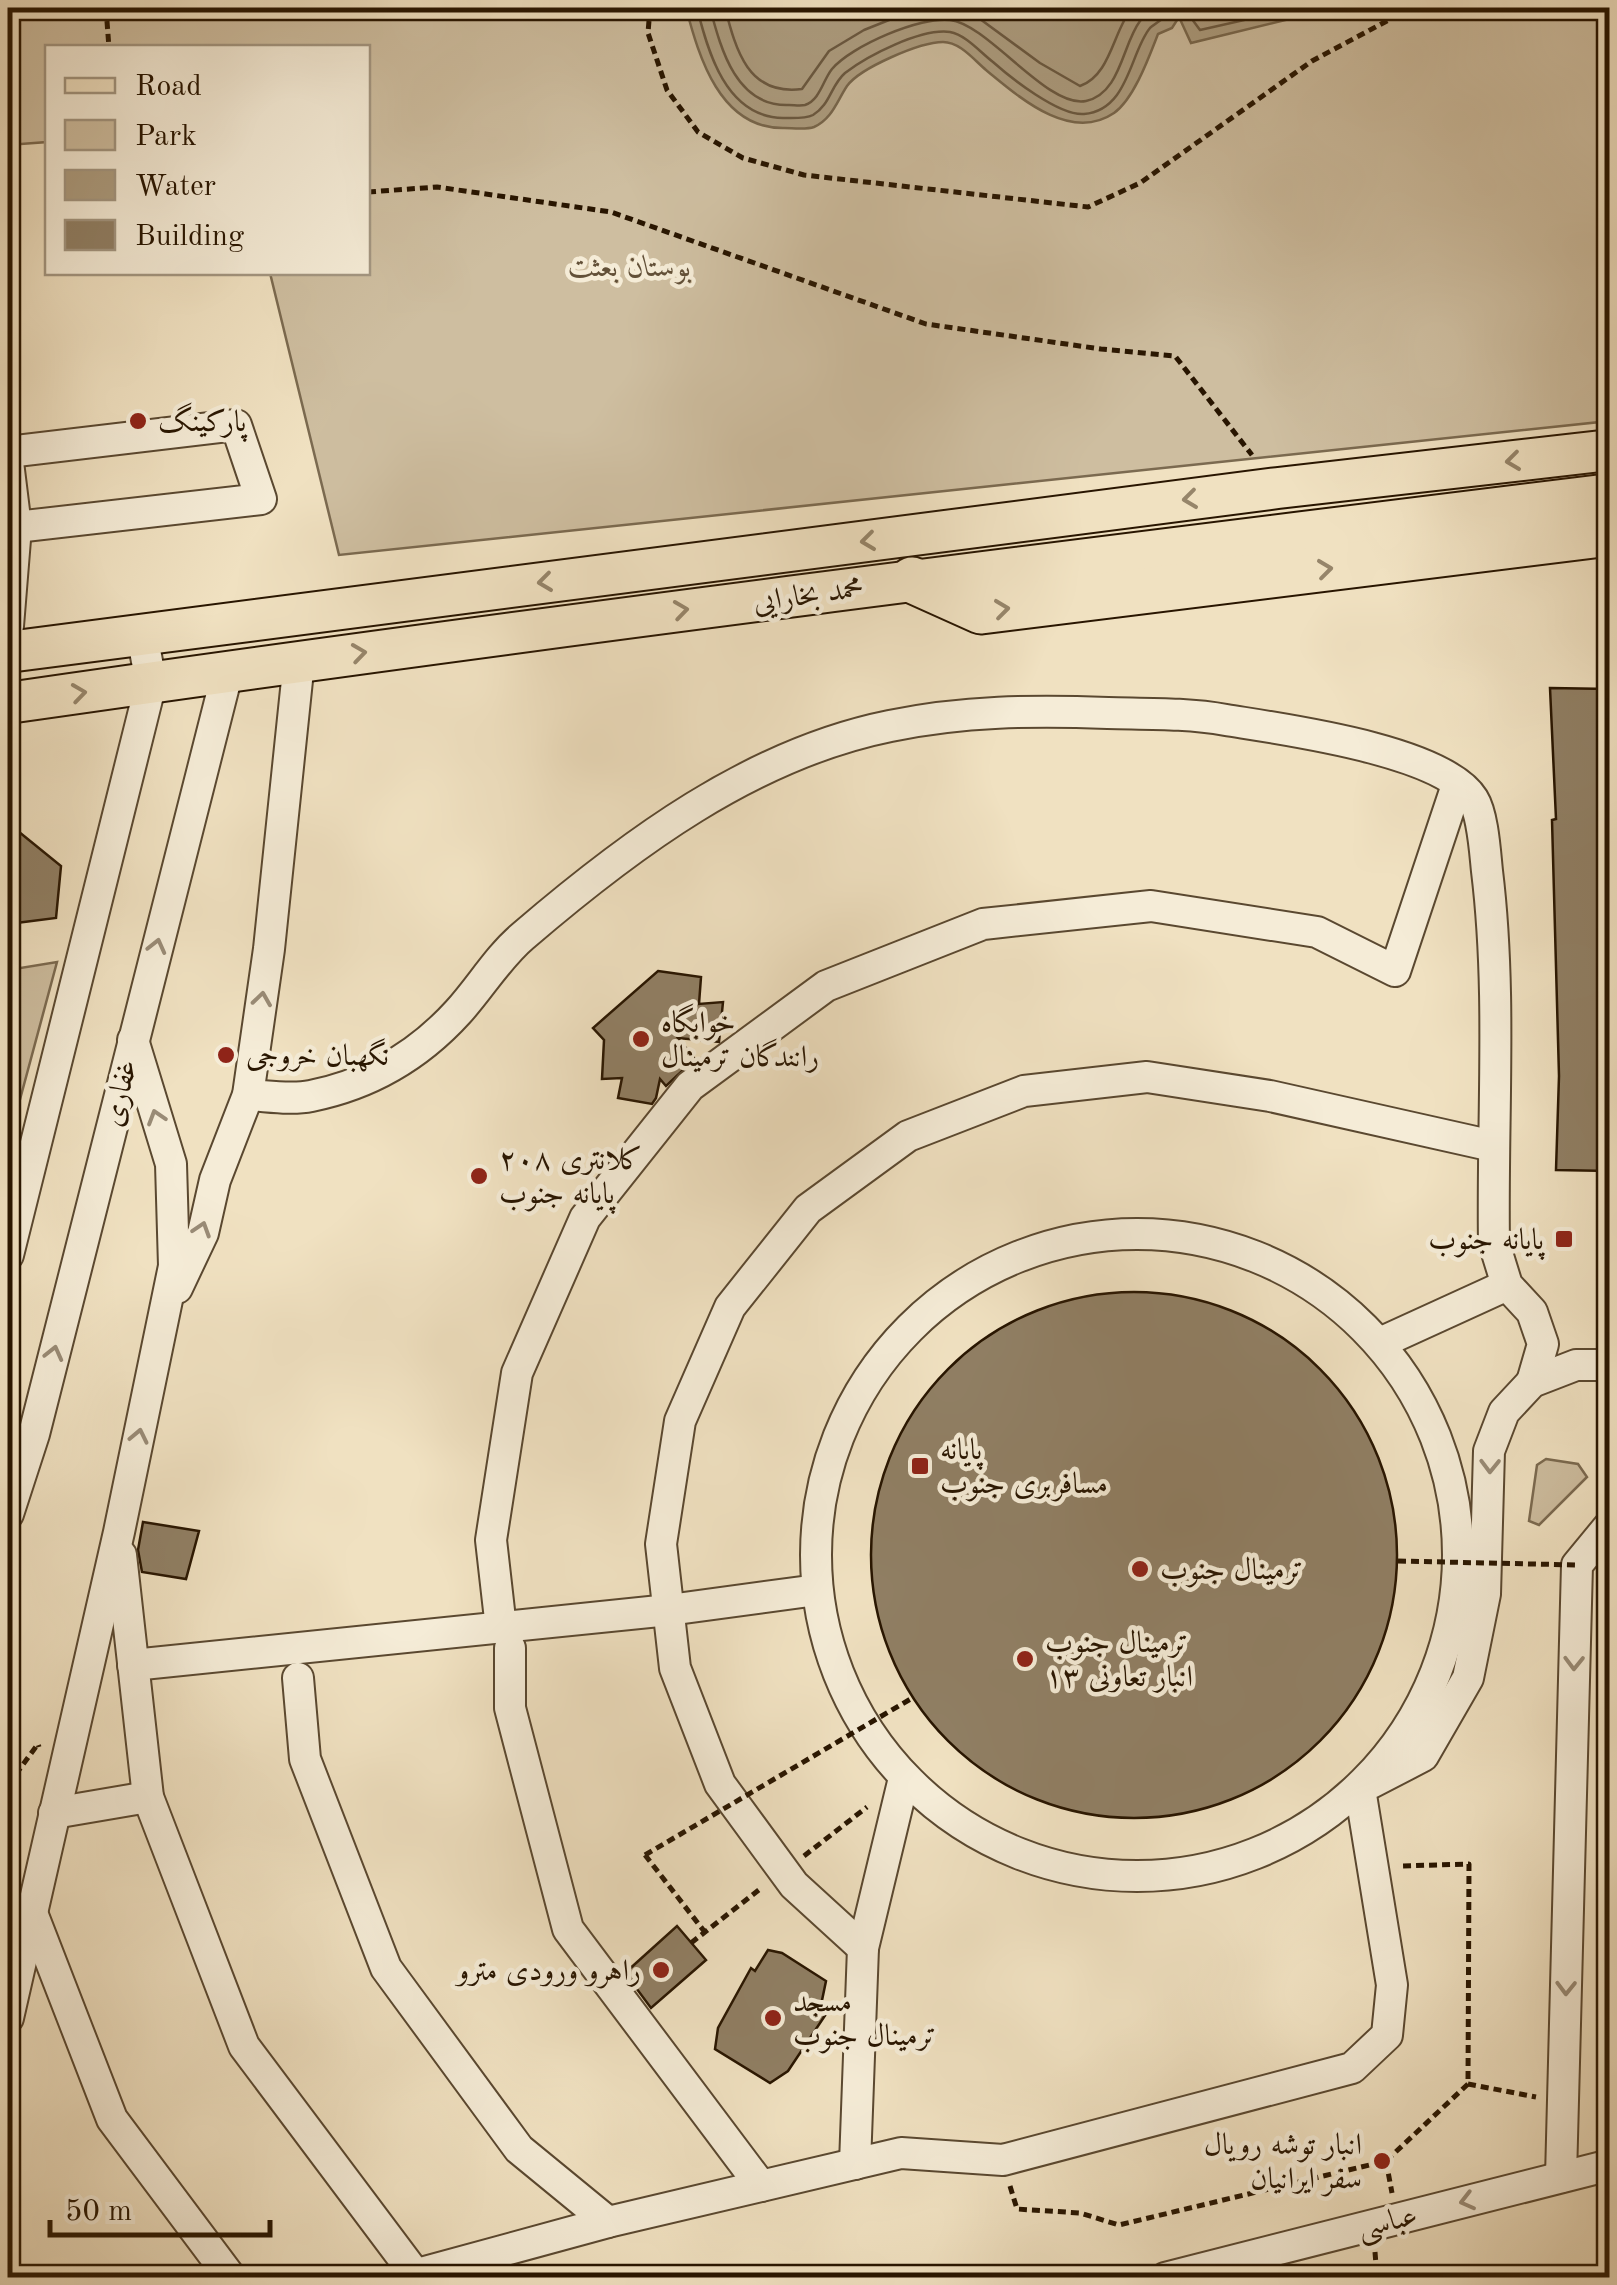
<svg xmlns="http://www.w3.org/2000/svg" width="1617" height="2285" font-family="'Old Standard TT',Amiri,serif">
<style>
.green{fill:#cebea0;stroke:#7b6a50;stroke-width:2.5}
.water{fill:#ac9c7f;stroke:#77664c;stroke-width:2.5}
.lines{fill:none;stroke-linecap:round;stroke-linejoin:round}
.shore{stroke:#6a5840;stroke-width:2.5}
.building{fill:#907f64;stroke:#281500;stroke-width:2.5}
.minor-casing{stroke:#5a4830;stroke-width:34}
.major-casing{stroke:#281500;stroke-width:44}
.highway-casing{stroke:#281500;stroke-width:49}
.path{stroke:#281500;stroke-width:5;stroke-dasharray:8 5;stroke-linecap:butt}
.minor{stroke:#f5ecd7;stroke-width:30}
.major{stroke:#f0e1c1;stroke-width:40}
.highway{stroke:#f0e1c1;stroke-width:45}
.path-bridge{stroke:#281500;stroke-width:5;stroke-dasharray:8 5;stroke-linecap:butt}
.oneway{stroke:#96856a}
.oneway2{stroke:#998b76}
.poi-dot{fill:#8f2418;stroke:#f5ecd7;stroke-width:4}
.labels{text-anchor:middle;stroke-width:9;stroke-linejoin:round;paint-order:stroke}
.park-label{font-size:30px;font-style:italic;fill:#625038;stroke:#f5ecd7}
.poi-label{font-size:30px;fill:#281500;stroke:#f5ecd7;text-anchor:start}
.street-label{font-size:30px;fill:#281500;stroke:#f5ecd7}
</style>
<rect width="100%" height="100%" fill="#f0e1c1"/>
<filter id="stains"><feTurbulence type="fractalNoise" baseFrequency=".002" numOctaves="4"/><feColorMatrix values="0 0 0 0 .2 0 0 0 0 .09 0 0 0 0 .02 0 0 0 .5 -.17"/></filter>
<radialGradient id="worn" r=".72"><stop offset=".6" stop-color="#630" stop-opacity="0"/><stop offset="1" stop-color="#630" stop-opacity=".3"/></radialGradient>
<g class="green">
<polygon points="8,8 1609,8 1609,421 339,555 270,273 368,272 368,48 48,48 47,142 8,145"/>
<polygon points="57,962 8,1144 8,970"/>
<polygon points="1546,1459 1578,1464 1587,1477 1539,1525 1529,1521 1537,1465"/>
</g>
<path class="water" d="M686,8H1335L1191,43L1179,17L1172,28L1158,34C1149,57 1134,99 1114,113C1070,143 1019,97 986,70C974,60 960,42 943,42C920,42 860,68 847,86C837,101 832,119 814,127C806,130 792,128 784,128C720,129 699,57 686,8Z"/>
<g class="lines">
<g class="shore">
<path d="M697,8C708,52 726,117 783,118C793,118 805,119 813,115C830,105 831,85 845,73C867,56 921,28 950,32C966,35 980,52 993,62C1011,78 1059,116 1084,114C1129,110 1130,52 1150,28C1153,25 1168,16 1173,10L1186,11L1200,30L1297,8"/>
<path d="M710,8C721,49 736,107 789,105C794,105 800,106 805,105C820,100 823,80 832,69C851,46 921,16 950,20C988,24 1048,109 1086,101C1121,93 1122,45 1140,21C1145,15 1153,12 1158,8"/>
<path d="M725,8C736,50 748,96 802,89L829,51L864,30L919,8"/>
<path d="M965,8L1040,63L1080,86C1111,75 1113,31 1132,8"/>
</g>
</g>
<g class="building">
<polygon points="1550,688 1610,689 1610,1171 1556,1170 1559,1076 1552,820 1556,819"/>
<polygon points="8,823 61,866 56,918 8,924"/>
<polygon points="658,971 701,977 699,1004 723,1002 719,1042 678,1038 695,1059 666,1086 660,1079 656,1098 652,1104 618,1098 622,1078 602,1079 604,1040 593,1028"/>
<circle cx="1134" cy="1555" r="263"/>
<polygon points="143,1522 199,1531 186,1579 142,1572 138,1550"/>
<polygon points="677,1926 706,1960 651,2008 625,1973"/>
<polygon points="768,1950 782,1953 826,1981 820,2010 826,2014 788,2071 770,2083 715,2049 718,2028 751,1968 755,1971"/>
</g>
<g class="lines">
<g class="minor-casing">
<g id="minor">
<polyline points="8,452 236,425 261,499 16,527"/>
<polyline points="8,462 16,527 8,626"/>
<path d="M248,1095C268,1096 291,1100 311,1096C371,1084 418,1056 458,1012C480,988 498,957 523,936C629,845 751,754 890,726C962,711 1035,710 1108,713C1147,714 1187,713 1226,720C1281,729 1443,750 1473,799C1483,815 1485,852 1487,871C1502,993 1492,1120 1494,1243L1507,1285L1532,1312L1543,1344L1532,1382"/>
<circle cx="1137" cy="1555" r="321"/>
<polyline points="8,1255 151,683 142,634"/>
<polyline points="177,1288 203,1233 215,1180 248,1095 269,949 299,661"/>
<polyline points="1380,1343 1507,1285"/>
<polyline points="8,1514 34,1434 228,670"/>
<polyline points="121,1555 148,1797 244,2046 415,2274"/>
<polyline points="501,1628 491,1540 517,1373 585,1218 690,1086 826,986 983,924 1151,906 1317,932 1395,971 1457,785"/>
<polyline points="510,1648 510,1708 568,1929 761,2186"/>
<polyline points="133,1665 669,1610 817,1590"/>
<polyline points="298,1678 305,1759 386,1968 519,2149 608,2222"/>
<polyline points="1371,1783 1423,1756 1468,1678 1485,1594 1489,1451 1504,1412 1532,1382 1576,1365 1610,1365"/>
<polyline points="54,1813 148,1797"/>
<polyline points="32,1913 112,2119 231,2278"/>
<polyline points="863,1948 794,1885 720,1784 675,1668 661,1544 680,1421 730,1307 808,1209 908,1136 1024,1091 1147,1077 1270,1096 1493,1146"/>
<polyline points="8,2018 119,1532 174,1266 171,1164 133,1040"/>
<polyline points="855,2164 863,1948 904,1778"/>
<polyline points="1561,2177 1577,1565 1610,1525"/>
<polyline points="403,2278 608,2222 901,2153 1003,2160 1352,2068 1387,2035 1392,1985 1360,1789"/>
<polyline points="1165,2278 1610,2165"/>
</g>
</g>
<g class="major-casing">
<g id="major">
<polyline points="8,652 1278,488 1610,450"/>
<path d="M8,703C541,626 1075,560 1610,494"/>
</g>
</g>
<g class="highway-casing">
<polyline id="highway" points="912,580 981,611 1610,533"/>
</g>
<g class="path">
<polyline points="106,8 109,48"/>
<polyline points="650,8 648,33 667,90 698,132 743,158 804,175 1088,207 1140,183 1312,61 1411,8"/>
<polyline points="368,192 437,187 611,212 926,324 1101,349 1175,356 1252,455"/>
<polyline points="8,1785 38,1744 39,1747"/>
<polyline points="645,1855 704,1931"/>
<polyline points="804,1856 867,1807"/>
<polyline points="691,1943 760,1889"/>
<polyline points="1468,2084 1536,2097"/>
<polyline points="1386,2161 1392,2193"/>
<polyline points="1010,2186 1017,2209 1080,2213 1119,2225 1386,2161 1468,2084 1469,1864 1400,1866"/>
<polyline points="1375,2252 1377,2278"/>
</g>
<use href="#minor" class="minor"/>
<use href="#major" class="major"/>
<use href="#highway" class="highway"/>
<g class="path-bridge">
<polyline points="1398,1561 1577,1565"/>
<polyline points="645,1855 914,1697"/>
</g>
</g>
<defs><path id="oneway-chevron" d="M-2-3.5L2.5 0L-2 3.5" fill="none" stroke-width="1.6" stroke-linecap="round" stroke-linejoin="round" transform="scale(2.5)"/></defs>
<g class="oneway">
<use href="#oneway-chevron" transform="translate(1513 461) rotate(173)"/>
<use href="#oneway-chevron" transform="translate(1190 499) rotate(173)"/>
<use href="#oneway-chevron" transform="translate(868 541) rotate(173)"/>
<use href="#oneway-chevron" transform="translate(1325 569) rotate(-7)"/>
<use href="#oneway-chevron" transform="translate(545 582) rotate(173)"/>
<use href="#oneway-chevron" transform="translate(1002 609) rotate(-7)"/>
<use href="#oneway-chevron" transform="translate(681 610) rotate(-8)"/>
<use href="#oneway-chevron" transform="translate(359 653) rotate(-8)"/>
<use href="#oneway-chevron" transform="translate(79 693) rotate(-8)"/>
</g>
<g class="oneway2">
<use href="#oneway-chevron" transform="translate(157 946) rotate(-76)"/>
<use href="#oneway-chevron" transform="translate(262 999) rotate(-82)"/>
<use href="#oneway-chevron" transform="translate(156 1117) rotate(-107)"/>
<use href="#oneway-chevron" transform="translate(202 1229) rotate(-72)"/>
<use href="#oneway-chevron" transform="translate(54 1353) rotate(-76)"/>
<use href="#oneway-chevron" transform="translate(139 1436) rotate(-78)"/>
<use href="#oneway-chevron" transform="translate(1490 1466) rotate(91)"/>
<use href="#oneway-chevron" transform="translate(1574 1663) rotate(91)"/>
<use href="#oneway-chevron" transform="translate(1566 1988) rotate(91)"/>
<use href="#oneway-chevron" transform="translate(1467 2201) rotate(166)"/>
</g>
<g class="poi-dot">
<circle cx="138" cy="421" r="10"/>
<circle cx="641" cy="1039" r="10"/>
<circle cx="226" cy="1055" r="10"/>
<circle cx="479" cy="1176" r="10"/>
<rect x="1554" y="1229" width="20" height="20" rx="5"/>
<rect x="910" y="1456" width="20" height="20" rx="5"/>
<circle cx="1140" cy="1569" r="10"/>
<circle cx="1025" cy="1659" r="10"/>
<circle cx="661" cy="1970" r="10"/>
<circle cx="773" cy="2018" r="10"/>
<circle cx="1382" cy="2161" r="10"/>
</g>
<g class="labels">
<g class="park-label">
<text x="630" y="276">بوستان بعثت</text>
</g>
<g class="poi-label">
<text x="158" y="431">پارکینگ</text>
<text x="661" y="1032">خوابگاه<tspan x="661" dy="34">رانندگان ترمینال</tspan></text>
<text x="246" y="1065">نگهبان خروجی</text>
<text x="499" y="1169">کلانتری ۲۰۸<tspan x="499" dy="34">پایانه جنوب</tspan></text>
<text x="1544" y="1249" text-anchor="end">پایانه جنوب</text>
<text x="940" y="1459">پایانه<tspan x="940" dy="34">مسافربری جنوب</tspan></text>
<text x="1160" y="1579">ترمینال جنوب</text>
<text x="1045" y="1652">ترمینال جنوب<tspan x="1045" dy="34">انبار تعاونی ۱۳</tspan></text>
<text x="641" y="1980" text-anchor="end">راهرو ورودی مترو</text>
<text x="793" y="2011">مسجد<tspan x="793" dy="34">ترمینال جنوب</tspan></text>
<text x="1362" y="2154" text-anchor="end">انبار توشه رویال<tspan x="1362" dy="34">سفر ایرانیان</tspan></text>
</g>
<g class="street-label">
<text transform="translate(808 594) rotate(-8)" y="10">محمد بخارایی</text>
<text transform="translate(119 1093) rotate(-76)" y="10">غفاری</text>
<text transform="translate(1387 2221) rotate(-14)" y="10">عباسی</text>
</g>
</g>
<rect width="1617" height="2285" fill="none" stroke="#f0e1c1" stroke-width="40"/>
<rect x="10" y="10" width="1597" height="2265" fill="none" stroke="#281500" stroke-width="5"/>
<rect x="20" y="20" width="1577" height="2245" fill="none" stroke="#281500" stroke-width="2.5"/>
<rect x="45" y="45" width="325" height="230" fill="#f5ecd7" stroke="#a39681" stroke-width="2.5"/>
<rect x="65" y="78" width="50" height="15" fill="#f0e1c1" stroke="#a39681" stroke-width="2.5"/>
<text x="135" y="95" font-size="30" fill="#281500">Road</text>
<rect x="65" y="120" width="50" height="30" fill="#cebea0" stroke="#a39681" stroke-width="2.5"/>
<text x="135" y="145" font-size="30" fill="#281500">Park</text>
<rect x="65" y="170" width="50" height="30" fill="#ac9c7f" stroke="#a39681" stroke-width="2.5"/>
<text x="135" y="195" font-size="30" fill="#281500">Water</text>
<rect x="65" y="220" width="50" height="30" fill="#907f64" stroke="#a39681" stroke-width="2.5"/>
<text x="135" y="245" font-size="30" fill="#281500">Building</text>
<path d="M50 2220v15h220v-15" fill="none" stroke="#281500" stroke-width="5"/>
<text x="65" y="2220" font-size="30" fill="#281500" stroke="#f5ecd7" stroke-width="8" paint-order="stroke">50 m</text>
<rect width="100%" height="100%" filter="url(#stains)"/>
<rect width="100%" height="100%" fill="url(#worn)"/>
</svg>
